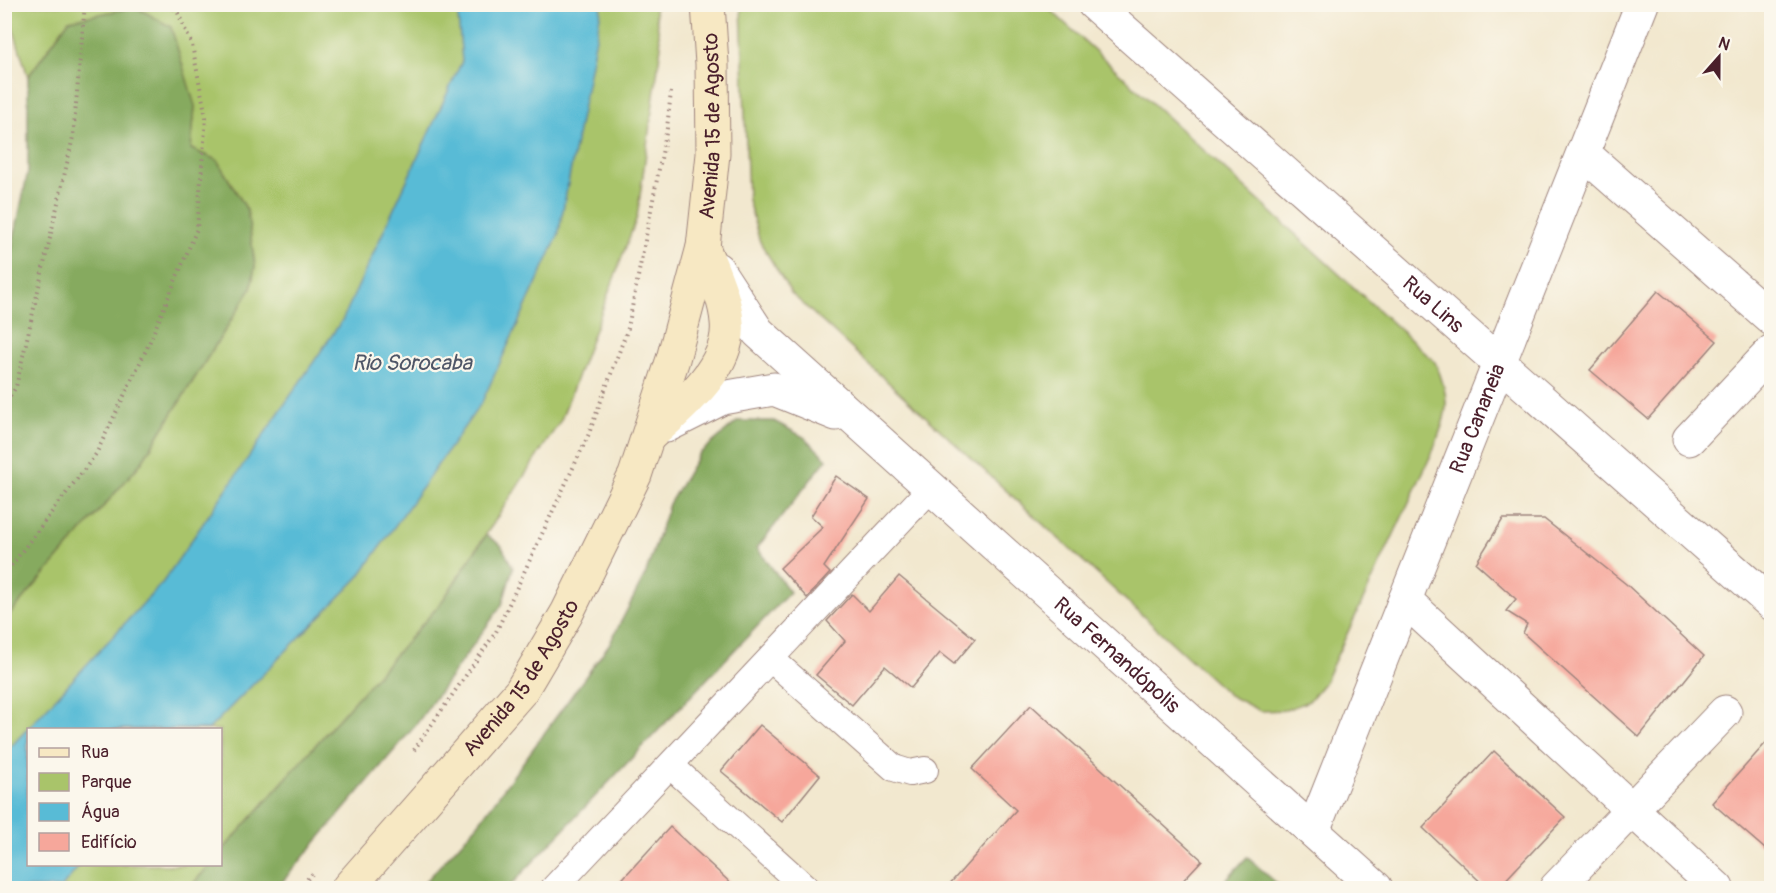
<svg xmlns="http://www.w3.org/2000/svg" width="1776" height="893" font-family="Pangolin,sans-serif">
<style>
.green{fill:#a9c46a;stroke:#7a724a;stroke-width:1.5}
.forest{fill:#86aa5e;stroke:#686444;stroke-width:1.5}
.water{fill:#58bbd6;stroke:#516d80;stroke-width:1.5}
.building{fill:#f6a79b}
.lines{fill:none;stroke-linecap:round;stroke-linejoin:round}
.service-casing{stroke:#9e847d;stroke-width:28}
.minor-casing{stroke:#9e847d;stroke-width:35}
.secondary-casing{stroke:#9e847d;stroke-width:35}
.path{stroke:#9e847d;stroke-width:4;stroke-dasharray:1.5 4.5;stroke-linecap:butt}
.service{stroke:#fff;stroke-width:26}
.minor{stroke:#fff;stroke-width:33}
.secondary{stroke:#f7e8c3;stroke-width:33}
.labels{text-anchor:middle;stroke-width:4.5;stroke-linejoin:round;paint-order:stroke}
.street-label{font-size:21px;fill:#4a1f2b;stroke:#fbf7ec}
.water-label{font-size:22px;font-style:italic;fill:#4f5667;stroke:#fbf7ec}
</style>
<rect width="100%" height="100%" fill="#fbf7ec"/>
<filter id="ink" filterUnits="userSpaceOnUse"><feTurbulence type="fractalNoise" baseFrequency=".0167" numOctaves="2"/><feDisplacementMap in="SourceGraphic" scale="12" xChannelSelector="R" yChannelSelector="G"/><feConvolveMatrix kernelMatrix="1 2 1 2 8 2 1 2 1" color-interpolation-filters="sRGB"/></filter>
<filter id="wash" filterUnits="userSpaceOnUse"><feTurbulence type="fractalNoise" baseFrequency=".008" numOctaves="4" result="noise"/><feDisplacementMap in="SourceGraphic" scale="24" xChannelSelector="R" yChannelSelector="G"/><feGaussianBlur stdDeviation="1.35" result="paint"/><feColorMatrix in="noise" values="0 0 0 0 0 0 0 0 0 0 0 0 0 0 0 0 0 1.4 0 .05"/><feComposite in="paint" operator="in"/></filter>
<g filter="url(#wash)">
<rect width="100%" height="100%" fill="#f2e8cf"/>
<g class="green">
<polygon points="6,5 654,5 661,46 637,217 561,420 441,603 221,852 220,730 28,730 28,864 210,865 189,888 5,888 5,620 141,463 251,289 255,266 247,210 217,160 191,149 195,106 69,20 28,77"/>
<path d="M741,5H1045L1435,362C1453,403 1447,413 1432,453L1324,683L1309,701L1286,710L1260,711L1229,695L791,293L760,242L748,200Z"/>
</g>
<g class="forest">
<polygon points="136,7 171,27 195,106 191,149 217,160 247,210 255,266 251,289 141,463 5,620 5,281 28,171 28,77 69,20"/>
<polygon points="738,421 774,421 804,437 827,459 757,548 790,592 508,888 429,888 425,882 478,824 610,643 646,573 669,504 699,454"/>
<polygon points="486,535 501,545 513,568 502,605 415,726 277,888 189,888 210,865 220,864 221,852 441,603"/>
<polygon points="1247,857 1282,888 1218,888"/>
</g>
<polygon class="water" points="457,5 600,4 601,11 558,236 482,402 359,577 209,729 28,730 28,864 80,865 61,888 5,888 5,753 163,582 343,319 462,61"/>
<g id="blocks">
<g class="building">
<polygon points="1658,291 1717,341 1648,419 1590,370"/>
<polygon points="836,476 869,499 824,567 830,573 807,598 780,568 823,527 811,516"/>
<polygon points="1503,519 1544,519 1626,584 1704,656 1639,737 1523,633 1527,624 1506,611 1516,599 1476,563"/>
<polygon points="899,576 975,639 954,664 940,653 911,688 885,666 852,705 816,675 845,641 827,621 852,594 869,611"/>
<polygon points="1031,705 1202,860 1176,888 946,888 1016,810 972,769"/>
<polygon points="760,725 820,775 782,822 721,771"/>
<polygon points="1772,736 1772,855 1712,803"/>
<polygon points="1494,751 1565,817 1498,888 1487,888 1423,828"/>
<polygon points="670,827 736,888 614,888"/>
</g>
</g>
</g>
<g filter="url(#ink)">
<use href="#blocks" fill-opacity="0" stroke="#9e847d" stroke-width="1.5"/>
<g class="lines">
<g class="service-casing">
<g id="service">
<polyline points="771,659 894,768 910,773 925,770"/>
<polyline points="671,766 806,888"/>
<polyline points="554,888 930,489"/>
</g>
</g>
<g class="minor-casing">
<g id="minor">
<path id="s1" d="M1094,4L1772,604"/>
<polyline points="1583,153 1772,319"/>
<path id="s2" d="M717,269L758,332L1376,888"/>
<polyline points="666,426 722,398 774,389 836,414"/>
<polyline points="1689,439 1772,351"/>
<polyline points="1405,600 1717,888"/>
<path id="s3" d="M1313,831L1642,4"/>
<polyline points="1556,888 1725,712"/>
</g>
</g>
<g class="secondary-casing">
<g id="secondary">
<path d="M649,436C679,409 732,367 727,322C725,297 712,271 703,247"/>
<path id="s4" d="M348,888L521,691L567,613L635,475L673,359L703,247L713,154L712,64L708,4"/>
</g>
</g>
<g class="path">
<polyline points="4,406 16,387 73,137 85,4"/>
<polyline points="4,575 96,454 147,348 197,229 206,117 192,45 178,13 170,4"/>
<polyline points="414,750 496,632 588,436 628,328 667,128 671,92"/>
<polyline points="299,888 312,874"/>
</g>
<use href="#service" class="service"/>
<use href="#minor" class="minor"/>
<use href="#secondary" class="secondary"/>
</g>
</g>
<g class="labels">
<g class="street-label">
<text dy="7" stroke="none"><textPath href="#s4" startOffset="866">Avenida 15 de Agosto</textPath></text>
<text dy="7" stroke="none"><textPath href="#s1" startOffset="453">Rua Lins</textPath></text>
<text dy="7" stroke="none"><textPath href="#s3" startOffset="444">Rua Cananeia</textPath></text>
<text dy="7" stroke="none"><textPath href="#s2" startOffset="558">Rua Fernandópolis</textPath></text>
<text dy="7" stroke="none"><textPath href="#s4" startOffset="273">Avenida 15 de Agosto</textPath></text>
</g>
<g class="water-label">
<text x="412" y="370">Rio Sorocaba</text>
</g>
</g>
<rect width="1776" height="893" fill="none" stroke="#fbf7ec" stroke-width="24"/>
<rect x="27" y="728" width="195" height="138" fill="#fbf7ec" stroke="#b4a19f" stroke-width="1.5"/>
<rect x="39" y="748" width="30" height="9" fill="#f7e8c3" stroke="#b4a19f" stroke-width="1.5"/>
<text x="81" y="758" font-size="18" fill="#4a1f2b">Rua</text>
<rect x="39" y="773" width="30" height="18" fill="#a9c46a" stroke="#b4a19f" stroke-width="1.5"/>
<text x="81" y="788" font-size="18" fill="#4a1f2b">Parque</text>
<rect x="39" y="803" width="30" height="18" fill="#58bbd6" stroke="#b4a19f" stroke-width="1.5"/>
<text x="81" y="818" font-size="18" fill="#4a1f2b">Água</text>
<rect x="39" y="833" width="30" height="18" fill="#f6a79b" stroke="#b4a19f" stroke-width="1.5"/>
<text x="81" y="848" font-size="18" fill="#4a1f2b">Edifício</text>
<g transform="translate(1719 57) rotate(21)" stroke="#fbf7ec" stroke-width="4.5" paint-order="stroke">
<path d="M0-4.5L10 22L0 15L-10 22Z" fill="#4a1f2b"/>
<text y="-9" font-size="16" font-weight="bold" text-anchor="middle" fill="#4a1f2b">N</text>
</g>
</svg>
